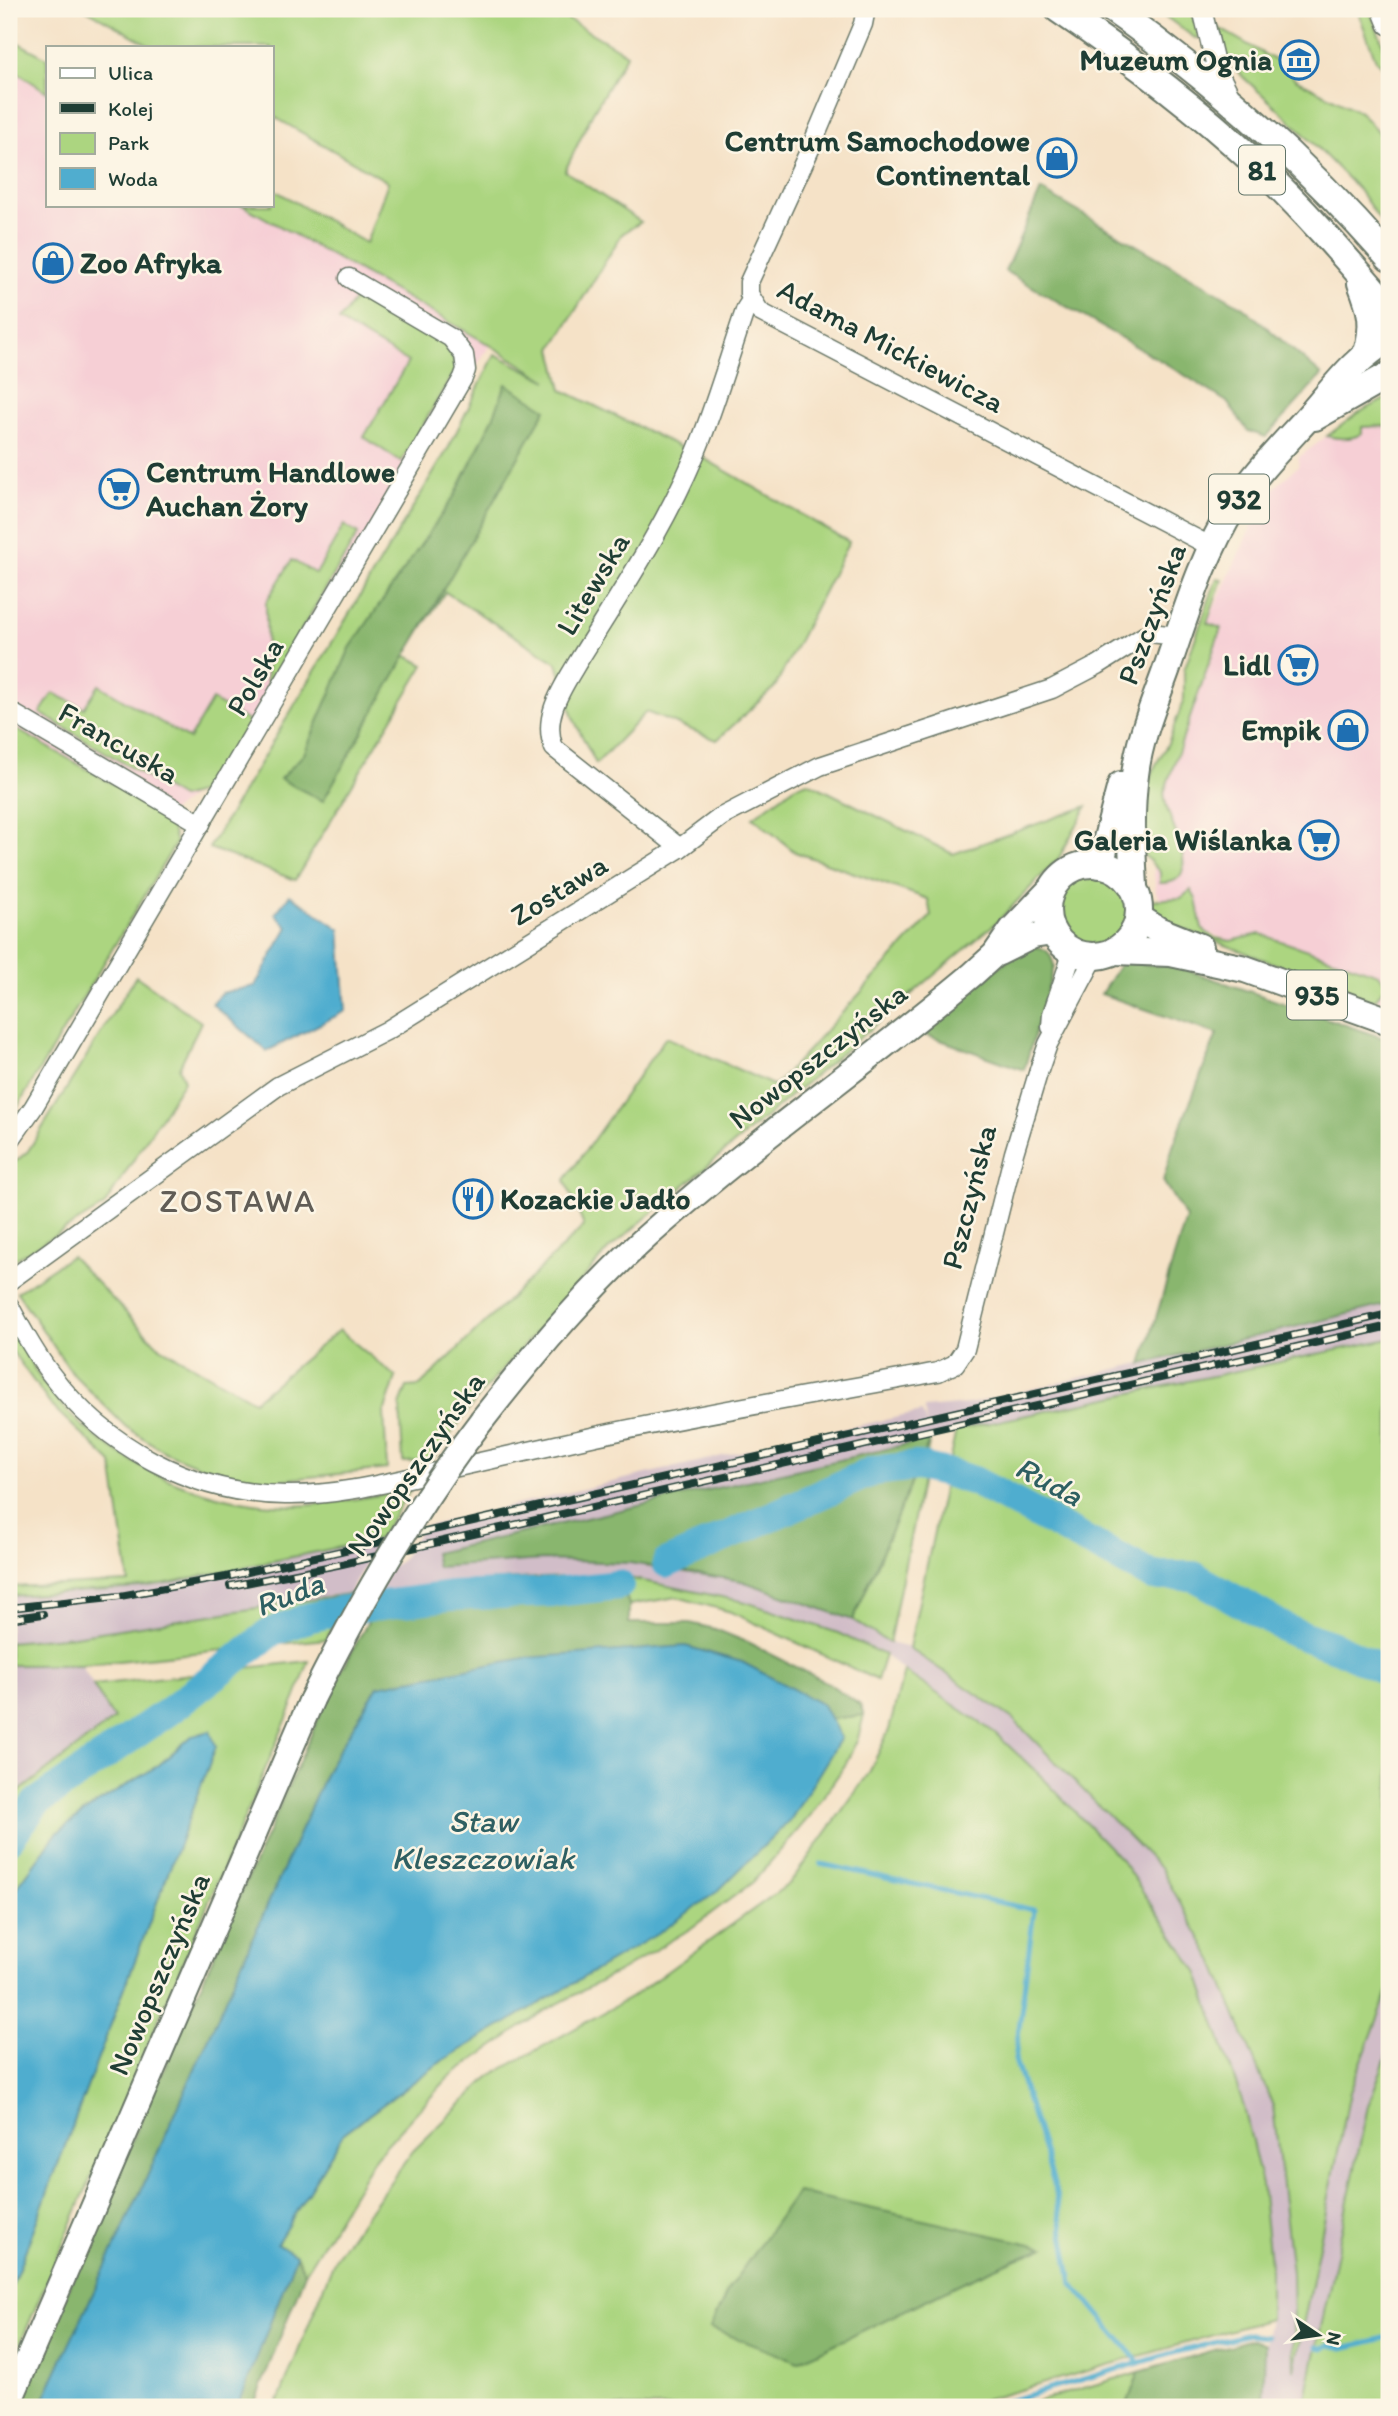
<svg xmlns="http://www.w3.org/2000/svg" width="1398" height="2416" font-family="Itim,sans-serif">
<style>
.built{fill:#f6cfd5}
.industrial{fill:#d1bdc8}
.green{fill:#acd580;stroke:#66895a;stroke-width:2}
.forest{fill:#89b66e;stroke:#547a51;stroke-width:2}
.water{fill:#50adcf;stroke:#387582;stroke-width:2}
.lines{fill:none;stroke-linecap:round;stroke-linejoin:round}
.stream{stroke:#50adcf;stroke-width:5}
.river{stroke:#50adcf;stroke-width:30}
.minor-casing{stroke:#6a7767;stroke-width:21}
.tertiary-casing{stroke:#6a7767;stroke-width:24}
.secondary-casing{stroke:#6a7767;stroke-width:28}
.primary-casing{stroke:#6a7767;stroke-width:30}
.minor{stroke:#fff;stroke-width:18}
.tertiary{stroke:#fff;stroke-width:21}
.secondary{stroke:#fff;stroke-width:24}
.primary{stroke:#fff;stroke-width:26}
.rail-casing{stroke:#1f3d34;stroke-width:8}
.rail{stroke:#fcf5e5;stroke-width:5;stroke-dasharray:16;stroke-linecap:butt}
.secondary-bridge-casing{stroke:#6a7767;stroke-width:28;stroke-linecap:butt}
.secondary-bridge{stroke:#fff;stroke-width:24}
.labels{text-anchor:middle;stroke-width:5;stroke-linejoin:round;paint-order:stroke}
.shield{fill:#fcf5e5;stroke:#617469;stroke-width:2}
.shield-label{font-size:28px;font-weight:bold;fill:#1f3d34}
.poi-label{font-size:30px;font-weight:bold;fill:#1f3d34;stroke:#fcf5e5;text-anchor:end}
.street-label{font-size:30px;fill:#1f3d34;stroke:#fcf5e5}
.neighbourhood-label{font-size:32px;letter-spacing:2px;fill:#615d56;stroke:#fcf5e5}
.water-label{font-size:32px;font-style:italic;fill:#2e5f62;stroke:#fcf5e5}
</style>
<rect width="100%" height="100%" fill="#fcf5e5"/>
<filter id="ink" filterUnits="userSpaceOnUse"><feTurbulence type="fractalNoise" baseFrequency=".0143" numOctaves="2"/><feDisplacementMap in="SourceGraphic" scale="14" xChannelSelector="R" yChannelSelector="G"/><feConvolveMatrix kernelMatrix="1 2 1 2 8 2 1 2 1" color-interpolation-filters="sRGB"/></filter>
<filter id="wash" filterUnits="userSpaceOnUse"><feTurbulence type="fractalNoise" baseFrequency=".00686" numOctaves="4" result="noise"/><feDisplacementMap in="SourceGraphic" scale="28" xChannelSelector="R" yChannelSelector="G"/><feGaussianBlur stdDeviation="1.57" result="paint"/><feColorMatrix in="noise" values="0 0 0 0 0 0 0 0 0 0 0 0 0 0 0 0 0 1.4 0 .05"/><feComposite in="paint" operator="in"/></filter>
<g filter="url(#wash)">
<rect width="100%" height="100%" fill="#f5e2c7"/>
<g class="built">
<polygon points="9,67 47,92 47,205 242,205 490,345 215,778 168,815 9,725"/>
<polygon points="1389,397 1389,1004 1172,918 1156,892 1151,845 1207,623 1265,497 1298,466 1299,457 1358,413"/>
</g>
<g class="industrial">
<polygon points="1389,1304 1389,1339 956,1430 930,1439 434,1553 543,1560 630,1563 742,1581 853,1620 889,1643 909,1648 1013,1719 1161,1869 1213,1960 1273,2106 1292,2273 1294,2365 1350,2092 1389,1989 1389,2049 1368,2106 1304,2407 1263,2407 1265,2344 1270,2319 1270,2262 1262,2185 1244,2107 1122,1861 1042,1777 995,1733 904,1671 885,1655 746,1602 619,1576 542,1577 422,1586 348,1594 74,1636 9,1642 9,1596 125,1589 162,1584 379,1539 349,1593 401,1561 422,1527 777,1443 922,1412 927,1426 924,1408 969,1404"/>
<polygon points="9,1665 81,1665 114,1719 16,1794 9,1805"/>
</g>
<g class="green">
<polygon points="85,9 550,9 627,54 592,114 565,171 641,222 622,234 552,349 562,390 705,459 849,542 775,687 717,740 646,712 596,764 573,718 557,663 445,592 405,655 424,665 295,880 209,848 449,447 495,354 548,381 490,345 242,205 271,205 271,188 366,243 388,182 271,115 271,47 153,47"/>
<polygon points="1155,9 1191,9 1199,38 1195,38"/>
<polygon points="1357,9 1369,9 1389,59 1389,74 1376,60"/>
<polygon points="1219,28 1285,66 1295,79 1360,112 1389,144 1389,234 1359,190 1290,120 1243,77 1225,54"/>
<polygon points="9,38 47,58 47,92 9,67"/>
<polygon points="357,296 445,344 453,356 455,371 401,462 364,437 408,362 339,321"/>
<path d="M1389,397V426L1362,427V433C1353,440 1338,439 1327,436L1358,413Z"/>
<polygon points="344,525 358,534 267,688 266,602 292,560 316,574"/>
<path d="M1217,578L1222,579L1207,623L1221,628L1164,793C1165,800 1166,807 1169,814C1176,836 1202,884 1160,883V872L1142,853L1146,790L1153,770L1168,743L1184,699V670Z"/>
<polygon points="99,685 189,739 212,700 250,722 215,778 202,792 181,798 40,713 53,693 84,708"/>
<polygon points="9,725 168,815 176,843 9,1121"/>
<polygon points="808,782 953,854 1087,806 1059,858 997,922 609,1249 479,1396 431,1461 403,1462 400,1405 407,1387 420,1386 584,1226 565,1180 666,1037 775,1086 931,916 928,899 795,852 753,817 796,786"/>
<circle cx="1093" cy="910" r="35"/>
<polygon points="1191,890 1196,899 1202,929 1215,938 1231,941 1260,934 1379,974 1386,984 1376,999 1368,999 1159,920 1148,906 1151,900 1181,898"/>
<polygon points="136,976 201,1022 179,1068 184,1081 104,1206 9,1263 9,1167 28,1151"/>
<polygon points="71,1256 157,1345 254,1401 339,1330 396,1377 384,1413 387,1469 260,1482 204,1468 165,1452 125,1426 72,1373 17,1292"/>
<path d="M9,1320C20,1340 29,1362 42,1381C99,1462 212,1512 310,1505C344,1502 377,1495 410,1490L379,1539L162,1584L125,1589L9,1596V1587L129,1582L112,1463L50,1404L9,1347Z"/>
<polygon points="1389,1339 1389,1989 1350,2092 1294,2370 1292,2273 1273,2106 1213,1960 1161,1869 1013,1719 909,1648 956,1430"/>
<polygon points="930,1439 889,1643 853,1620"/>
<polygon points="619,1576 746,1602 838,1633 885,1655 877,1680 731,1612 677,1597 629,1605"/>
<polygon points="348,1594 326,1639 81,1665 9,1665 9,1642 74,1636"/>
<polygon points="309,1661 296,1697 9,2370 9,2294 216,1746 192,1736 159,1765 96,1804 57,1833 9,1898 9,1805 16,1794 114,1719 93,1685"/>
<polygon points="904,1671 995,1733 1042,1777 1122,1861 1197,1971 1244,2107 1262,2185 1270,2262 1270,2319 960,2407 276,2407 336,2256 413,2151 490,2076 633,1996 790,1883 869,1773 889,1730"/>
<polygon points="864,1715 858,1738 845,1765 810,1816 753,1882 690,1929 622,1970 546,2010 449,2077 376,2156 305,2273 296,2255 277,2243 344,2133 442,2061 841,1738 830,1719"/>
<polygon points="1389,2049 1389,2407 1304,2407 1368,2106"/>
<polygon points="1139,2372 1127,2405 1129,2407 1018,2407"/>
</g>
<g class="forest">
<polygon points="1041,190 1243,307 1322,375 1266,437 1248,431 1227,402 1175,369 1005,271"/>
<polygon points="506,384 546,409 323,801 280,779 304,754 350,648 455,495 493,418"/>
<path d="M1032,946C1047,948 1051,952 1054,967L1024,1070L915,1031L1010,958Z"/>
<polygon points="1121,962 1179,967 1389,1040 1389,1304 1142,1364 1186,1218 1163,1181 1173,1146 1217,1034 1101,994"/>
<polygon points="930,1439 853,1620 742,1581 630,1563 543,1560 437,1567 434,1553"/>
<path d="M619,1576L629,1605V1623H690L715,1629L749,1643L828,1683L860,1705L864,1715L830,1719L818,1703L742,1662L685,1646L378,1686L329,1766L139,2195L40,2407H20L91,2234L329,1694L384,1592C462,1580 540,1577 619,1576Z"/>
<polygon points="797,2192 1045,2247 961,2283 798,2362 710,2328 729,2288"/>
<polygon points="296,2255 305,2273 253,2407 238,2407"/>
<polygon points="1252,2339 1265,2344 1263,2407 1129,2407 1127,2405 1139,2372"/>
</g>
<g class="water">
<polygon points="290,895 340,929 346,1011 267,1051 212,1004 221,993 255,986 288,927 275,914"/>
<polygon points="685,1646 742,1662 823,1705 841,1738 791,1819 718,1891 659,1933 442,2061 344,2133 277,2243 296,2255 238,2407 40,2407 139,2195 329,1766 378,1686 524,1658"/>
<polygon points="210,1731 216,1746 9,2294 9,1898 57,1833 96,1804 159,1765 192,1736"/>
</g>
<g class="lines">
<g class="stream">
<polyline points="821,1864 1034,1910 1015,2060 1054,2183 1072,2283 1140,2363"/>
<polyline points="1317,2347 1323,2348 1330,2345 1343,2348 1389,2337"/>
<polyline points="988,2407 1173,2353 1249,2334 1267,2336"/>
</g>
<g class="river">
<polyline points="667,1563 873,1471 917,1466 952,1474 974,1481 1153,1576 1194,1576 1290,1631 1338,1648 1389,1672"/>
<polyline points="9,1839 36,1803 169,1711 270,1633 307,1618 344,1610 451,1596 556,1592 619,1585"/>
</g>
</g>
</g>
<g filter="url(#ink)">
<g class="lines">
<g class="minor-casing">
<g id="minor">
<polyline points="866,9 863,24 811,147 749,282 749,294 760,312 1212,547"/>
<polyline points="1202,9 1216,67 1230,95"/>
<polyline points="9,711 201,824"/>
<path d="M680,848L554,748C541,717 563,687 579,660C623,589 671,518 701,440C718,396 731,351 746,308L752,299"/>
<polyline points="1051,1027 1052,1014 1073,951"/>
<polyline points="9,1142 33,1108 463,378 466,370 464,355 451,338 349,278"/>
<polyline points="9,1281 278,1086 388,1030 680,848 721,817 820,766 1052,689 1098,665 1149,633 1179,636"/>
<path d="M9,1305C21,1328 34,1352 50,1373C105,1447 192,1494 285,1495C334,1496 383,1484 431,1473C486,1461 541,1448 596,1436C709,1412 824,1393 938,1372L955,1364L965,1349L1014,1153L1039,1070L1048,1044L1095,956"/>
</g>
</g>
<g class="tertiary-casing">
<polyline id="tertiary" points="1383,9 1389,24"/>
</g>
<g class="secondary-casing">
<g id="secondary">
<polyline points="999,953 1033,936 1053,933"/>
<path d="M482,1420C537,1350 594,1282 661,1224C761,1136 871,1060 973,974L994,955L1012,929L1054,885"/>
<polyline points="9,2403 312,1699"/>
</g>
</g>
<g class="primary-casing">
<g id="primary">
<path d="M1058,9C1127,56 1194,106 1255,163C1303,208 1346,258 1389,308"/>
<path d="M1112,9C1215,81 1306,163 1389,258"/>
<path d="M1361,283C1372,311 1375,324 1367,353"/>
<polyline points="1315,417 1389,375"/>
<circle cx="1093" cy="910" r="46"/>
<polyline points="1100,865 1121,785"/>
<path d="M1134,886C1132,849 1130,812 1135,775C1139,738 1155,702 1167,668C1186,613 1203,555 1234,506C1254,475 1278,450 1302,424C1331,393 1351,360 1389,339"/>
<polyline points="1139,918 1158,930 1200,947"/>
<polyline points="1114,951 1171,953 1245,969 1389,1021"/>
</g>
</g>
<use href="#minor" class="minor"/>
<use href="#tertiary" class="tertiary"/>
<use href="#secondary" class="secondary"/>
<use href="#primary" class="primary"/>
<g class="rail-casing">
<g id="rail">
<polyline points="230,1586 342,1564 1389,1326"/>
<polyline points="9,1608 120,1596 226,1577 1389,1314"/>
<polyline points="9,1619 43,1614"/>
</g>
</g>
<use href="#rail" class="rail"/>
<g class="secondary-bridge-casing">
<path id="secondary-bridge" d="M312,1699C361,1600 415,1507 482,1420"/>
</g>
<use href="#secondary-bridge" class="secondary-bridge"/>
</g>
</g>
<defs>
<g id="museum-ring" transform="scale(2.0125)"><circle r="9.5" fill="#fcf5e5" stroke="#1f6fb2" stroke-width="1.5"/><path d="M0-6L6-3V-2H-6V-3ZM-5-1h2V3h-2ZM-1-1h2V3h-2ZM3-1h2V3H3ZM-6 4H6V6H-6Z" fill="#1f6fb2"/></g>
<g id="shop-ring" transform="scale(2.0125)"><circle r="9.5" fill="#fcf5e5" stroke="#1f6fb2" stroke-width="1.5"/><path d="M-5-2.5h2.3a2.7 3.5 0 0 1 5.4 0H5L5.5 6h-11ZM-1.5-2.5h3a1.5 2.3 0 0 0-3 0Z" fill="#1f6fb2"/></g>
<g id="supermarket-ring" transform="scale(2.0125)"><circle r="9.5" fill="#fcf5e5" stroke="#1f6fb2" stroke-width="1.5"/><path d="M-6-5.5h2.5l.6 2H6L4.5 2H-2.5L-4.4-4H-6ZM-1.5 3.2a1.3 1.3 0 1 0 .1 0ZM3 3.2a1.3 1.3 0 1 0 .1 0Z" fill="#1f6fb2"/></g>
<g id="restaurant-ring" transform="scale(2.0125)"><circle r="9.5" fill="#fcf5e5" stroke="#1f6fb2" stroke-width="1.5"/><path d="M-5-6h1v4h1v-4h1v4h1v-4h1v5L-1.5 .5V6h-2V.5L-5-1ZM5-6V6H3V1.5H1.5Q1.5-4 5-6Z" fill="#1f6fb2"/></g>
</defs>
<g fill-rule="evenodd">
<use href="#museum-ring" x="1299" y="60"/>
<use href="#shop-ring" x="1057" y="158"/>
<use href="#shop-ring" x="53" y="263"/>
<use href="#supermarket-ring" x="119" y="489"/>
<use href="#supermarket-ring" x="1298" y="665"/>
<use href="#shop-ring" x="1348" y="730"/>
<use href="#supermarket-ring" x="1319" y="840"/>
<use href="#restaurant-ring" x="473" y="1199"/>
</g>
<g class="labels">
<g class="shield">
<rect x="1239" y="145.5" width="46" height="49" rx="5"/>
<rect x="1209" y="474.5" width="60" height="49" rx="5"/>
<rect x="1287" y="970.5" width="60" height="49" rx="5"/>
</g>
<g class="shield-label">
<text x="1262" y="180">81</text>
<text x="1239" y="509">932</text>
<text x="1317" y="1005">935</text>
</g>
<g class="poi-label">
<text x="1272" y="70">Muzeum Ognia</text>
<text x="1030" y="151">Centrum Samochodowe<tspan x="1030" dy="34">Continental</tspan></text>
<text x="80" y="273" text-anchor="start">Zoo Afryka</text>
<text x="146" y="482" text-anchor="start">Centrum Handlowe<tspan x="146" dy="34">Auchan Żory</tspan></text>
<text x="1271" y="675">Lidl</text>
<text x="1321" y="740">Empik</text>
<text x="1292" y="850">Galeria Wiślanka</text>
<text x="500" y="1209" text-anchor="start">Kozackie Jadło</text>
</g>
<g class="street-label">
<text transform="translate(891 346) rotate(28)" y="10">Adama Mickiewicza</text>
<text transform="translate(593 584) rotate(-59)" y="10">Litewska</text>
<text transform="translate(1152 614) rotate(-70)" y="10">Pszczyńska</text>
<text transform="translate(255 677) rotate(-60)" y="10">Polska</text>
<text transform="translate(119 743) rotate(30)" y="10">Francuska</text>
<text transform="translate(559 890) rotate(-32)" y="10">Zostawa</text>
<text transform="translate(818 1056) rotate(-38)" y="10">Nowopszczyńska</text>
<text transform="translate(969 1197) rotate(-76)" y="10">Pszczyńska</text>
<text transform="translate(416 1464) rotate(-55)" y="10">Nowopszczyńska</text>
<text transform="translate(159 1974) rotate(-67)" y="10">Nowopszczyńska</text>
</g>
<g class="neighbourhood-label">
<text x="238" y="1212">ZOSTAWA</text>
</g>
<g class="water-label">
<text transform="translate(1049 1481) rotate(28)" y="11">Ruda</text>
<text transform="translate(289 1594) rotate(-21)" y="11">Ruda</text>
<text x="483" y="1832">Staw<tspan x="483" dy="37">Kleszczowiak</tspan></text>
</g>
</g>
<rect width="1398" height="2416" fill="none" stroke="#fcf5e5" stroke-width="35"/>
<rect x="46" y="46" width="228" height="161" fill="#fcf5e5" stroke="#a4ab9e" stroke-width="2"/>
<rect x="60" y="68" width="35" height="10" fill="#ffffff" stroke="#a4ab9e" stroke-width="2"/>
<text x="108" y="80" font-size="21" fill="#1f3d34">Ulica</text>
<rect x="60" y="103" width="35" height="10" fill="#1f3d34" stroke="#a4ab9e" stroke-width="2"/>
<text x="108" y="116" font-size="21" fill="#1f3d34">Kolej</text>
<rect x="60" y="133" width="35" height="21" fill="#acd580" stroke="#a4ab9e" stroke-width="2"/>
<text x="108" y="150" font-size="21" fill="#1f3d34">Park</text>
<rect x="60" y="168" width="35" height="21" fill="#50adcf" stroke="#a4ab9e" stroke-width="2"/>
<text x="108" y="186" font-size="21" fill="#1f3d34">Woda</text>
<g transform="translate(1318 2335) rotate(103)" stroke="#fcf5e5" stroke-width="5" paint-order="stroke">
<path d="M0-5L12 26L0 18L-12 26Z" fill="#1f3d34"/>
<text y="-10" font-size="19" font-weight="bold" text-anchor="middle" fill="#1f3d34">N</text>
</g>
</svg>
